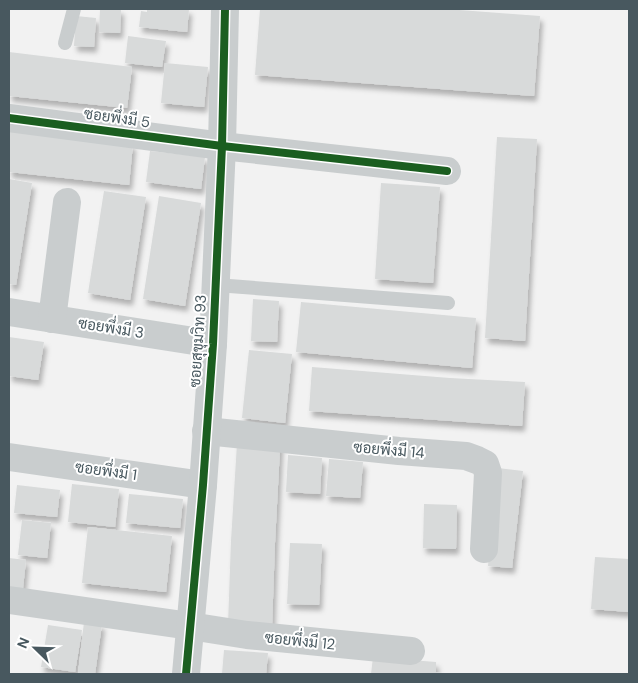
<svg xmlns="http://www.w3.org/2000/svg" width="638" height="683" font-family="'DM Sans',Sarabun,sans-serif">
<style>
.building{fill:#d8dada;filter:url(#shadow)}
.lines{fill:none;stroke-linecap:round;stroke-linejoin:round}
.service{stroke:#c9cdce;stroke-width:14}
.minor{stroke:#c9cdce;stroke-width:28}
.tertiary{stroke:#c9cdce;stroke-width:28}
.cycleway-casing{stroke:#fff;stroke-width:11}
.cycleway{stroke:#1b5e20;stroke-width:8}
.labels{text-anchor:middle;stroke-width:4;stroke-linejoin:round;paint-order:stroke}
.street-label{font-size:15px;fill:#48585f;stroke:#fff}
</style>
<defs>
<filter id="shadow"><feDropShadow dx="3" dy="5.5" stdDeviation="2.5" flood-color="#0004"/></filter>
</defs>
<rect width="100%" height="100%" fill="#f2f2f2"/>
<g class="building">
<polygon points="100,9 121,9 120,33 99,32"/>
<polygon points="147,9 189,9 187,32 139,27 141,11 147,12"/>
<polygon points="260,9 446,9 540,16 534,96 255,75"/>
<polygon points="76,16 96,18 94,47 74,46"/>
<polygon points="128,36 166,41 162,67 125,63"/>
<polygon points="9,52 132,67 127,108 9,96"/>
<polygon points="165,63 208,67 204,107 161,103"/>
<polygon points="9,129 133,144 129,185 9,172"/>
<polygon points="497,137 537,139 525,341 485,338"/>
<polygon points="150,151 205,157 201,189 146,182"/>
<polygon points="9,179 32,183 16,285 9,284"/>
<polygon points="381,183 440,187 433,283 375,279"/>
<polygon points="104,191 146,197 130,300 88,293"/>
<polygon points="159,196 201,203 185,306 143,299"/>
<polygon points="253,299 279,301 277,342 251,341"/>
<polygon points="301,302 476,318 472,368 296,352"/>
<polygon points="9,337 44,342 38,380 9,376"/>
<polygon points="249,350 292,354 285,423 242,418"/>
<polygon points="312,367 450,378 525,382 522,426 309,411"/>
<polygon points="238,427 281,429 275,543 272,627 228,625 231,541"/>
<polygon points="288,455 322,458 320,494 286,492"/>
<polygon points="329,459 363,462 360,498 326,496"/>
<polygon points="498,468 523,471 512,568 488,566"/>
<polygon points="72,484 119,489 115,527 68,522"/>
<polygon points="17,485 60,490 57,517 14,513"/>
<polygon points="129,494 183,499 180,528 126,523"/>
<polygon points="424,504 457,505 456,549 423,548"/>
<polygon points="22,520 51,523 47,558 18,555"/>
<polygon points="88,527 172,536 166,592 82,583"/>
<polygon points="290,543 322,544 319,605 287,604"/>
<polygon points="595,557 629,559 629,612 591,609"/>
<polygon points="9,558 26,560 23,588 9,587"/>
<polygon points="84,622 102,624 95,674 78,674"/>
<polygon points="48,625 82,630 75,672 41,667"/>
<polygon points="224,650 268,653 266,674 222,674"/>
<polygon points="373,657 436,662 436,672 443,673 443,674 371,674"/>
</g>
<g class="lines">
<g class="service">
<polyline points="65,43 74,9"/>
<polyline points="216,285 448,303"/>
</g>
<g class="minor">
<polyline points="9,118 222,146 447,171"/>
<polyline points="9,312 213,344"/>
<polyline points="52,319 67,202"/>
<polyline points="206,431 399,451 466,456 477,460 485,464 488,473 484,549"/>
<polyline points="9,457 203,485"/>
<polyline points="9,600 190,626 247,635 411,651"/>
</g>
<polyline class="tertiary" points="186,674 203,485 213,344 222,146 225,9"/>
<g class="cycleway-casing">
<g id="cycleway">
<polyline points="9,118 222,146 447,171"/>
<polyline points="186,674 203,485 213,344 222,146 225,9"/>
</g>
</g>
<use href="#cycleway" class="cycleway"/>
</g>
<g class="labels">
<g class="street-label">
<text transform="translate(117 118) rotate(8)" y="5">ซอยพึ่งมี 5</text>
<text transform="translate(111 328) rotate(9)" y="5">ซอยพึ่งมี 3</text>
<text transform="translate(198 341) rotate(-86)" y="5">ซอยสุขุมวิท 93</text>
<text transform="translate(389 450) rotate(5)" y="5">ซอยพึ่งมี 14</text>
<text transform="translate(106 471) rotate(8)" y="5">ซอยพึ่งมี 1</text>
<text transform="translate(300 641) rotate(6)" y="5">ซอยพึ่งมี 12</text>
</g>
</g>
<rect width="638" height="683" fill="none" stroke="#48585f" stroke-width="20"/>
<g transform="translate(35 648) rotate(293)" stroke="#ffffff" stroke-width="4" paint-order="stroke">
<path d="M0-4L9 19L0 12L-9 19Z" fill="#48585f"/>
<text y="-8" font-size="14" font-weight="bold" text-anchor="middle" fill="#48585f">N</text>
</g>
</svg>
